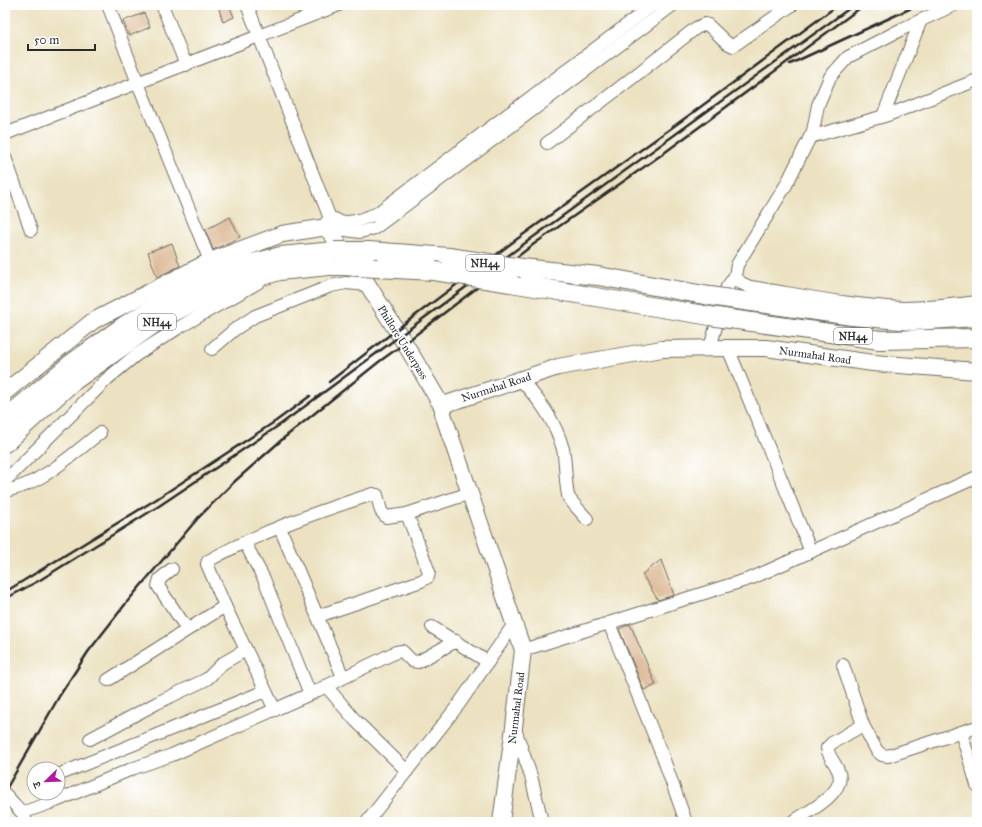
<svg xmlns="http://www.w3.org/2000/svg" width="982" height="827" font-family="'IM FELL Great Primer','Noto Serif Devanagari',serif">
<style>
.building{fill:#db9}
.lines{fill:none;stroke-linecap:round;stroke-linejoin:round}
.minor-casing{stroke:#6f6b60;stroke-width:14}
.major-casing{stroke:#6f6b60;stroke-width:18}
.highway-casing{stroke:#6f6b60;stroke-width:20}
.minor{stroke:#fff;stroke-width:12}
.major{stroke:#fff;stroke-width:16}
.highway{stroke:#fff;stroke-width:18}
.rail{stroke:#2b2b2b;stroke-width:2.5}
.highway-bridge-casing{stroke:#6f6b60;stroke-width:20;stroke-linecap:butt}
.highway-bridge{stroke:#fff;stroke-width:18}
.labels{text-anchor:middle;stroke-width:3.5;stroke-linejoin:round;paint-order:stroke}
.shield{fill:#fff;stroke:#6b6b6b;stroke-width:1}
.shield-label{font-size:10px;font-weight:bold;fill:#2b2b2b}
.street-label{font-size:11px;fill:#2b2b2b;stroke:#fff}
</style>
<rect width="100%" height="100%" fill="#fff"/>
<filter id="ink" filterUnits="userSpaceOnUse"><feTurbulence type="fractalNoise" baseFrequency=".025" numOctaves="2"/><feDisplacementMap in="SourceGraphic" scale="8" xChannelSelector="R" yChannelSelector="G"/><feConvolveMatrix kernelMatrix="1 2 1 2 8 2 1 2 1" color-interpolation-filters="sRGB"/></filter>
<filter id="wash" filterUnits="userSpaceOnUse"><feTurbulence type="fractalNoise" baseFrequency=".012" numOctaves="4" result="noise"/><feDisplacementMap in="SourceGraphic" scale="16" xChannelSelector="R" yChannelSelector="G"/><feGaussianBlur stdDeviation="0.9" result="paint"/><feColorMatrix in="noise" values="0 0 0 0 0 0 0 0 0 0 0 0 0 0 0 0 0 1.4 0 .05"/><feComposite in="paint" operator="in"/></filter>
<g filter="url(#wash)">
<rect width="100%" height="100%" fill="#ece2c1"/>
<g id="blocks">
<g class="building">
<polygon points="229,5 234,17 223,22 219,9"/>
<polygon points="144,13 150,27 129,36 123,21"/>
<polygon points="230,217 240,237 213,250 205,230"/>
<polygon points="172,243 180,266 157,277 148,252"/>
<polygon points="661,560 674,595 658,600 642,574"/>
<polygon points="630,624 656,685 644,690 619,629"/>
</g>
</g>
</g>
<g filter="url(#ink)">
<use href="#blocks" fill-opacity="0" stroke="#6f6b60" stroke-width="1"/>
<g class="lines">
<g class="minor-casing">
<g id="minor">
<polyline points="108,5 138,83 210,261"/>
<polyline points="162,5 186,65"/>
<polyline points="247,5 331,221"/>
<path d="M954,5L902,29L848,57L830,77L818,105L813,131L786,185L737,265L735,276L741,283L750,287C801,295 852,306 904,308C929,308 953,305 977,302"/>
<polyline points="883,116 921,20"/>
<polyline points="5,134 339,5"/>
<polyline points="810,137 888,115 977,80"/>
<polyline points="547,143 618,89 696,28 705,24 708,25 727,43 733,46 792,5"/>
<polyline points="5,157 31,230"/>
<polyline points="338,223 356,221 376,214 653,5"/>
<polyline points="339,229 360,232 375,228 673,5"/>
<polyline points="710,348 727,287 735,276"/>
<polyline points="728,348 811,552"/>
<polyline points="212,349 234,330 255,316 331,286 346,283 368,285"/>
<path d="M521,380C540,401 555,420 563,449C566,461 565,490 569,498C574,505 581,512 587,519"/>
<polyline points="5,481 107,379 136,355 178,328 259,282"/>
<path d="M5,491C42,484 71,455 100,433"/>
<polyline points="280,528 343,677"/>
<polyline points="245,543 264,579 310,694"/>
<polyline points="172,569 160,579 158,586 187,629"/>
<polyline points="318,616 421,581 428,577 429,572 407,514"/>
<polyline points="609,623 664,760 686,822"/>
<polyline points="432,627 488,662"/>
<polyline points="523,650 752,578 977,477"/>
<polyline points="843,665 863,725 877,751 882,755 888,756 977,727"/>
<polyline points="108,680 225,606"/>
<polyline points="326,686 355,720 407,771"/>
<path d="M275,710L225,606L207,564L208,561C259,532 317,512 373,494L377,495L381,511L386,517L407,514L470,493"/>
<polyline points="515,729 531,776 542,822"/>
<polyline points="961,732 977,785"/>
<polyline points="90,739 157,703 207,679 223,663 246,650"/>
<polyline points="58,775 265,691"/>
<polyline points="5,794 24,815"/>
<polyline points="26,822 24,815 27,811 56,801 134,768 172,755 310,694 396,652 402,651 412,661 418,662 456,641"/>
<polyline points="367,822 459,704 514,624"/>
<path d="M792,822C806,813 846,793 839,773C837,765 829,758 827,748L832,743L863,725"/>
</g>
</g>
<g class="major-casing">
<g id="major">
<circle cx="333" cy="227" r="6"/>
<polyline points="331,233 358,275 363,277 407,347 443,408"/>
<polyline points="5,392 93,321 210,261 282,234 327,227"/>
<polyline points="501,822 514,727 523,650 443,414 443,408 449,403 558,367 662,349 728,348 766,348 873,363 977,371"/>
</g>
</g>
<g class="highway-casing">
<g id="highway">
<polyline points="369,251 449,257"/>
<polyline points="377,268 434,271"/>
<polyline points="522,268 598,276 710,296"/>
<polyline points="511,283 710,316"/>
<polyline points="730,299 852,316 913,321 977,317"/>
<polyline points="730,319 880,340 977,338"/>
<polyline points="5,419 72,363 125,325 195,284 241,266 281,256 334,251"/>
<polyline points="5,443 71,383 164,317 225,287 279,271 329,266 341,266"/>
</g>
</g>
<use href="#minor" class="minor"/>
<use href="#major" class="major"/>
<use href="#highway" class="highway"/>
<g class="rail">
<polyline points="790,64 918,5"/>
<polyline points="329,382 396,330 517,239 695,111 838,5"/>
<polyline points="5,592 155,500 276,421 310,396"/>
<polyline points="5,599 40,580 159,506 281,424 532,238 854,5"/>
<polyline points="5,791 60,695 88,652 127,602 198,518 234,482 285,437 380,361 405,343 534,244 664,153 856,11 866,5"/>
</g>
<g class="highway-bridge-casing">
<g id="highway-bridge">
<polyline points="334,251 369,251"/>
<polyline points="449,257 522,268"/>
<polyline points="341,266 377,268"/>
<polyline points="434,271 511,283"/>
<polyline points="710,296 730,299"/>
<polyline points="710,316 730,319"/>
</g>
</g>
<use href="#highway-bridge" class="highway-bridge"/>
</g>
</g>
<g class="labels">
<g class="shield">
<rect x="466" y="255" width="38" height="16" rx="3"/>
<rect x="138" y="314" width="38" height="16" rx="3"/>
<rect x="834" y="328" width="38" height="16" rx="3"/>
</g>
<g class="shield-label">
<text x="485" y="267">NH44</text>
<text x="157" y="326">NH44</text>
<text x="853" y="340">NH44</text>
</g>
<g class="street-label">
<text transform="translate(403 342) rotate(58)" y="4">Phillore Underpass</text>
<text transform="translate(815 355) rotate(8)" y="4">Nurmahal Road</text>
<text transform="translate(496 387) rotate(-18)" y="4">Nurmahal Road</text>
<text transform="translate(516 708) rotate(-83)" y="4">Nurmahal Road</text>
</g>
</g>
<rect width="982" height="827" fill="none" stroke="#fff" stroke-width="20"/>
<g transform="translate(46 781) rotate(247)"><circle r="19" fill="#ffffff" stroke="#aaaaaa"/>
<path d="M0-3L7 15L0 10L-7 15Z" fill="#b5179e"/>
<text y="-6" font-size="11" font-weight="bold" text-anchor="middle" fill="#2b2b2b">उ</text>
</g>
<path d="M28 44v6h67v-6" fill="none" stroke="#2b2b2b" stroke-width="2"/>
<text x="34" y="44" font-size="12" fill="#2b2b2b" stroke="#ffffff" stroke-width="3" paint-order="stroke">50 m</text>
</svg>
